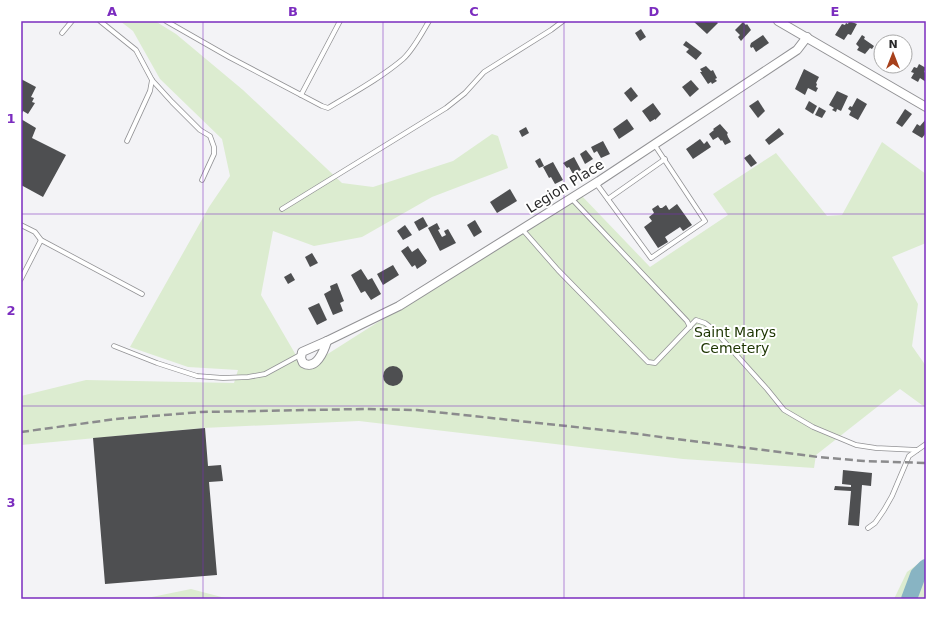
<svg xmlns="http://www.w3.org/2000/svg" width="947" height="620" font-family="'DejaVu Sans',sans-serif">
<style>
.green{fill:#dcecd0}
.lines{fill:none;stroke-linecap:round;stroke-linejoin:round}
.river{stroke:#88b4c3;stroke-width:16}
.building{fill:#4e4f51}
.service-casing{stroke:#929295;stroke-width:5.5}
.minor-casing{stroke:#929295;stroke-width:10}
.service{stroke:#fff;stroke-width:4}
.minor{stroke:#fff;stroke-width:8}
.rail{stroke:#8b8b8d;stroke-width:2.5;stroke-dasharray:8 4;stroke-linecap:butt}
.grid{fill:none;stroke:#7b2cbf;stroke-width:1;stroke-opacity:0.55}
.labels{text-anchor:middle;stroke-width:4;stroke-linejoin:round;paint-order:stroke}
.street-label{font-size:14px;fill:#272728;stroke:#fff}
.park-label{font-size:14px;fill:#1c3400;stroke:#fff}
.neatline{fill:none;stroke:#7b2cbf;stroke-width:1.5}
.grid-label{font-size:13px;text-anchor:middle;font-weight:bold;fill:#7b2cbf}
</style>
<rect width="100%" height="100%" fill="#f3f3f6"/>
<g class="green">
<polygon points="120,21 155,21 176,34 243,90 342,183 373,187 453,161 492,134 498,136 508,168 432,197 362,237 314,246 273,231 261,295 304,369 580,194 650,267 728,215 713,194 776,153 827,216 842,215 882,142 926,174 926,243 892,257 918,304 912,346 926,366 926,408 900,389 816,455 814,468 683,459 359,421 203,428 21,445 21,396 86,380 234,383 238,370 188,367 130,347 209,207 230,176 222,139 160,79 133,31"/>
<polygon points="926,558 926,599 894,599 907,572"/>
<polygon points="191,589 229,599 142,599"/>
</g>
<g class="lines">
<polyline class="river" points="909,599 918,575 926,567"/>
</g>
<g class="building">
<polygon points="693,21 716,21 718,23 707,34"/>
<polygon points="849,21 857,24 851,35 848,34 844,40 835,35 842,24 845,25 846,23 848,24"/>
<polygon points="743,22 746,25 747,24 751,30 741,41 738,37 740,35 735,30"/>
<polygon points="641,29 646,37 640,41 635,33"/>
<polygon points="763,35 769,43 756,52 753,47 751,48 750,46 751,43"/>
<polygon points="862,35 865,37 864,39 874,46 872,49 870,48 865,54 857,50 859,47 856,44"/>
<polygon points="686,41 702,53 696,60 686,52 689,49 683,45"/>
<polygon points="919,64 926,68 924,72 926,73 926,82 920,78 918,82 911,78 914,73 911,72 914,67 917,68"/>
<polygon points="706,66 711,71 713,70 717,78 715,79 717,81 712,84 711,82 708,84 700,72 702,72 700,69"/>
<polygon points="804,69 819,77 816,83 817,84 816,87 818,88 816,92 808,88 805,95 795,89"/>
<polygon points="21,79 36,87 31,97 34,98 32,102 35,103 28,114 23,111 21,115"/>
<polygon points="691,80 699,89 690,97 682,87"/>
<polygon points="631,87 638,96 631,102 624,93"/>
<polygon points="837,91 848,96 841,111 837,109 836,112 832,110 834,108 829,105"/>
<polygon points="857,98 867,104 858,120 849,115 851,111 848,109 850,106 852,107"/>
<polygon points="758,100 765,111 758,118 749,106"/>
<polygon points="809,101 817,106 813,114 805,109"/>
<polygon points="653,103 661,114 655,120 655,119 650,122 642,111"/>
<polygon points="819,107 826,111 822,118 815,115"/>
<polygon points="905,109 912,114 902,127 896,123"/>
<polygon points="21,119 36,128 32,138 66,155 43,197 21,185"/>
<polygon points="627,119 634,129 619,139 613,129"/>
<polygon points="926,119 926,133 922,138 912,132 917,124 920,126"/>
<polygon points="720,124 728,133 727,134 728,137 731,142 725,145 722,140 721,141 718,137 713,140 709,134 714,130 713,129"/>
<polygon points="526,127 529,133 522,137 519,131"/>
<polygon points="779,128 784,134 769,145 765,140"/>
<polygon points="700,139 704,144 707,141 711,147 693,159 686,149"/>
<polygon points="603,141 610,154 601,158 597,151 594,153 591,147"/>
<polygon points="586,150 593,159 585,164 580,154"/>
<polygon points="750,154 757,163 751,167 744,158"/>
<polygon points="574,157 581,170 573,174 569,167 567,168 563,163"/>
<polygon points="540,158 544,166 539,168 535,161"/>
<polygon points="553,162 563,180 555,184 551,177 549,178 543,167"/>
<polygon points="510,189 517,201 497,213 490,202"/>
<polygon points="677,204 692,225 683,231 680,227 665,237 668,242 658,248 644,227 652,221 649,217 654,213 652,209 658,205 660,208 662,208 666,205 669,210"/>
<polygon points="423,217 428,226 419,231 414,222"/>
<polygon points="475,220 482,232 474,237 467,225"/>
<polygon points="437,223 440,229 438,230 442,237 446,235 444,231 448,229 456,243 440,251 428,228"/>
<polygon points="405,225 412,235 403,240 397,231"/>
<polygon points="408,246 412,252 418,248 427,261 426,262 426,263 417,269 415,265 412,267 401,251"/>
<polygon points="312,253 318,263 310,267 305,257"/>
<polygon points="393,265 399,275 383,285 377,274"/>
<polygon points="361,269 368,280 372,278 381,294 371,300 365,291 361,293 351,275"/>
<polygon points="291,273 295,280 288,284 284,277"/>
<polygon points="337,283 344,301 340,303 343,311 333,315 324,294 331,290 330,286"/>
<polygon points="319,303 327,320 317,325 308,308"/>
<circle cx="393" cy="376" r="10"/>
<polygon points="205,428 208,466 221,465 223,481 209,482 217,575 105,584 93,438"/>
<polygon points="843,470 872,473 871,486 862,485 859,526 848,525 851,491 834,490 835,486 851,487 851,485 842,484"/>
</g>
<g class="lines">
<g class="service-casing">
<g id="service">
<polyline points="100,21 136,50 152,80 172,102 200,130 210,136 214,147 214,154 202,180"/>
<path d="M166,21L229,57L322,106L328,108C353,93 381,78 403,59C413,50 422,33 429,21"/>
<polyline points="62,33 72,21"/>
<polyline points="301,95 340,21"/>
<polyline points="127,141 150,91 152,80"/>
<polyline points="596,183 651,258 705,221 654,144"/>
<polyline points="571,198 687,321 690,327"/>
<polyline points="608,199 665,159"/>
<polyline points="282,209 446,108 465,93 484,72 551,30 563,21"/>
<polyline points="21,225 35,232 41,240 142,294"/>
<polyline points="522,229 558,270 648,362 655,363 696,320 705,323 713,329 767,389 784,410 813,427 856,445 876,448 917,450"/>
<polyline points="21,279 41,240"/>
<polyline points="114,346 157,363 197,376 223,378 248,377 265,374 300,355"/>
<polyline points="868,528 875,523 884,510 892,496 909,456 926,444"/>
</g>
</g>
<g class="minor-casing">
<g id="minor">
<polyline points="778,21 926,107"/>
<polyline points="327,341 399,306 599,181 797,50 807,37"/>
<path d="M327,341C324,351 316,371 303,363L301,358L302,352Z"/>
</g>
</g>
<use href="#service" class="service"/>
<use href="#minor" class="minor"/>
<polyline class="rail" points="21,432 116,419 201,412 364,409 417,410 622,432 818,457 864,461 926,463"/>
</g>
<path class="grid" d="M203,21V599M383,21V599M564,21V599M744,21V599M21,214H926M21,406H926"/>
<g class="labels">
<g class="street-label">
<text transform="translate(565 186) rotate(-32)" y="5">Legion Place</text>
</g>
<g class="park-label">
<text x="735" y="337">Saint Marys<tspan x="735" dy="16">Cemetery</tspan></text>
</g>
</g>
<rect width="947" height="620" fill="none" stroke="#ffffff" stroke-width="44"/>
<g transform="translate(893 54)"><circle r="19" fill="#ffffff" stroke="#a9a9a9"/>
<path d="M0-3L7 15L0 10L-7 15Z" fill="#a7401b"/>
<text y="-6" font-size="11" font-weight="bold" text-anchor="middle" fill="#272728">N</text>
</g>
<rect x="22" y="22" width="903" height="576" class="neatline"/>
<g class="grid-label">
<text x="112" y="16">A</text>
<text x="293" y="16">B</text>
<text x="474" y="16">C</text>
<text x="654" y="16">D</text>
<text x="835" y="16">E</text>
<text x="11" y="123">1</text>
<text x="11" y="315">2</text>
<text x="11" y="507">3</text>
</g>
</svg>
